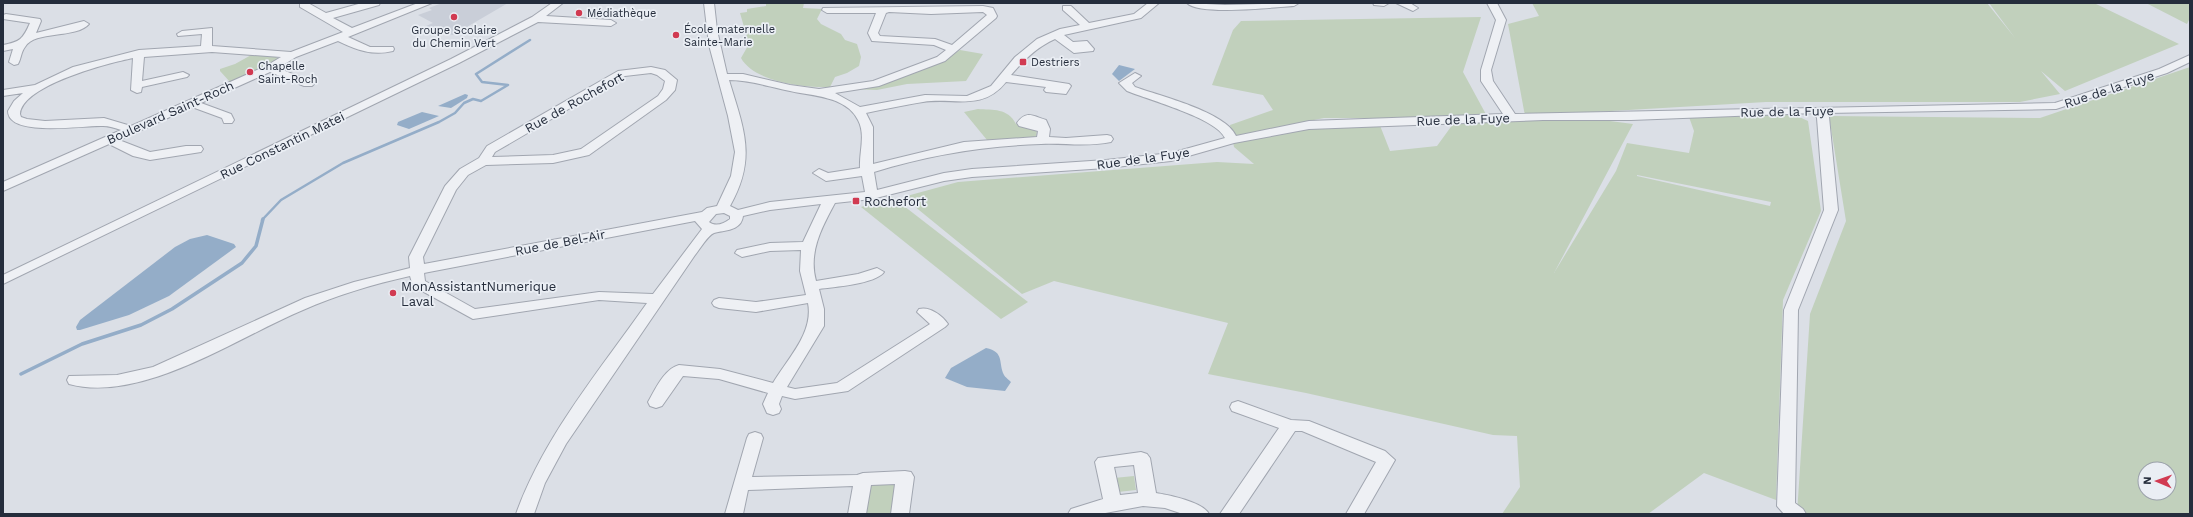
<svg xmlns="http://www.w3.org/2000/svg" width="2193" height="517" font-family="'Work Sans',sans-serif">
<style>
.built{fill:#c9ced8}
.green{fill:#c1d0bc;fill-rule:evenodd}
.water{fill:#94adc8}
.lines{fill:none;stroke-linecap:round;stroke-linejoin:round}
.stream-far1{stroke:#94adc8;stroke-width:2.5}
.stream{stroke:#94adc8;stroke-width:3.5}
.minor-casing{stroke:#a1a6b0;stroke-width:2}
.minor{fill:#eef0f4;fill-rule:evenodd}
.poi-dot{fill:#d13a51;stroke:#eaeef4;stroke-width:1.5}
.labels{text-anchor:middle;stroke-width:3.5;stroke-linejoin:round;paint-order:stroke}
.far-poi-label{font-size:11px;fill:#252d3c;stroke:#eaeef4;text-anchor:start}
.street-label{font-size:13px;fill:#252d3c;stroke:#eaeef4}
.poi-label{font-size:13px;fill:#252d3c;stroke:#eaeef4;text-anchor:start}
</style>
<rect width="100%" height="100%" fill="#dbdfe6"/>
<polygon class="built" points="442,3 508,3 453,35 438,33 426,26 433,23 418,15 432,10 429,8"/>
<g class="green">
<path d="M766,3H804L803,8L822,9L817,19L821,24L841,34L845,40L857,44L861,57L859,66L847,73L835,77L830,87C805,88 754,82 741,58L749,44L740,13L747,12V9L766,6Z"/>
<polygon points="1532,3 1987,3 2015,38 1989,3 2094,3 2179,44 2065,91 2041,71 2060,94 2020,102 1766,102 1525,116 1508,24 1539,16"/>
<polygon points="2146,3 2190,3 2190,18 2187,24"/>
<path d="M1481,17L1463,72L1488,118H1324L1239,135L1309,125L1379,123L1390,151L1437,146L1453,124L1564,115L1633,124L1554,273L1616,171L1627,143L1689,153L1694,131L1689,117L1795,115L1808,121L1821,211L1783,300L1776,500L1704,473L1648,514H1502L1520,487L1517,436L1493,435L1306,393L1208,374L1228,323L1054,281L1022,294L903,197L958,182L1217,162L1254,164L1234,147L1230,125L1273,110L1263,95L1212,85L1233,30L1241,21ZM1637,175L1771,202L1770,206L1637,176Z"/>
<polygon points="960,50 983,54 966,81 907,84 877,90 849,89 896,80 946,59"/>
<polygon points="253,54 276,57 278,59 274,63 230,82 220,71 220,69 235,64"/>
<path d="M2190,67V514H1797L1810,314L1846,221L1829,116L2040,118ZM2145,469H2169V493H2145Z"/>
<path d="M978,109C993,110 1008,108 1016,124L1037,130L1036,138L987,140L964,112Z"/>
<polygon points="891,196 1028,302 1001,319 861,207"/>
<polygon points="1134,476 1136,490 1118,492 1114,478"/>
<polygon points="897,477 892,514 864,514 870,479"/>
</g>
<g class="water">
<polygon points="1119,65 1135,69 1119,81 1112,74"/>
<polygon points="465,94 468,95 467,98 451,108 438,106"/>
<polygon points="422,112 439,116 409,129 397,125 398,122"/>
<polygon points="207,235 234,244 236,247 169,296 129,315 80,330 77,330 76,327 80,320 175,247 190,239"/>
<path d="M986,348C1005,352 998,363 1004,375C1005,377 1009,380 1011,382L1005,391L967,387L945,378L951,368Z"/>
</g>
<g class="lines">
<polyline class="stream-far1" points="262,220 281,200 343,163 439,122 455,113 464,103 473,99 481,101 508,85 482,82 476,74 530,40"/>
<polyline class="stream" points="21,374 82,344 141,325 172,309 242,263 256,246 263,219"/>
<g class="minor-casing">
<g id="minor">
<path d="M300,3H308L326,13L362,3H380L379,5L333,18L352,28L418,3H432L348,37L370,47H393L394,49L393,51C372,56 357,50 338,41L296,57L278,68L312,82L314,84L312,86H304L270,72L201,103L231,114L234,120L232,123H224L222,118L192,107L119,140L150,152L186,146H201L203,149L201,152L150,160L133,156L109,144L3,191V182L121,130C115,128 109,126 103,126C85,125 8,138 8,111L14,101L23,93L3,96V90L35,85L73,67L139,50L201,46L202,34L178,36L177,34L182,31L212,28V46L291,52L343,32L300,7ZM212,52L281,57L266,66L131,126L104,118L45,121L27,119L21,117L20,114C22,85 109,63 133,58L131,90L137,93L141,92L142,87L187,77L189,75L183,72L142,81L144,57Z"/>
<polygon points="552,3 563,3 546,16 611,20 616,23 611,26 538,22 459,63 3,284 3,275 451,59 532,17"/>
<path d="M704,3H714L717,30L727,74H743L790,85L819,89L873,81L937,57L946,50L934,45L872,41L868,33L876,13H827L822,10L823,8L983,6L993,8L997,16L996,18L945,61L879,86L835,93L860,107L925,95L967,96L991,86L1015,57L1037,39L1060,29L1080,25L1063,10V6H1071L1089,23L1134,14L1148,3H1159L1141,18L1064,35L1073,42L1087,41L1094,49L1093,51L1074,53L1055,39C1037,47 1024,60 1011,75L1069,84L1071,86L1066,94L1046,92L1044,90L1046,87L1006,82C982,112 954,97 923,102C904,105 885,109 866,113L873,127V164L964,142L1037,137L1038,131L1019,126L1017,123C1026,110 1033,116 1046,120L1050,129L1049,137L1066,138L1107,135L1111,136L1113,139L1111,142C1088,147 1065,143 1041,144C984,146 928,155 874,172L877,190L944,173L972,169L1106,160L1171,153L1225,138C1216,118 1149,100 1127,91L1119,83L1135,73L1141,76L1132,83L1135,87C1160,96 1226,112 1236,136L1309,121L1503,114L1481,81V70L1496,20L1487,3H1497L1506,20L1491,70L1493,81L1515,114L2055,103L2159,69L2190,55V62L2167,73L2056,109L1826,113L1829,117L1838,210L1798,310L1795,503L1803,509L1806,514H1784L1777,506L1784,310L1824,210L1817,118L1814,113L1631,120H1543L1309,129L1234,143L1171,161L1106,168L972,177L944,181L872,199L835,203C822,227 808,252 816,281L858,274L877,268L884,272C876,284 833,287 819,289L824,309V326L787,387L795,389L837,383L930,324L917,312L919,309C929,306 942,315 948,324L945,327L848,391L795,399L782,396L779,404L781,409L779,413L773,415L767,413L763,404L768,393L719,379L683,376L662,406L656,408L650,406L648,402C655,390 664,369 679,365L720,369L773,383C787,359 814,333 808,303L756,312L719,308L714,306L712,303L714,300L719,298L756,302L806,295L800,271L801,250L770,251L742,257L735,253L737,250L770,243L803,242L821,204L770,210L743,216C741,231 725,230 714,233C708,235 700,249 695,255L566,444L545,483L534,514H516C544,436 600,370 647,303L599,300L473,319L413,286L410,276C374,284 337,295 303,310C238,337 142,404 69,384L67,380L69,376L117,375L153,367L305,298L354,282L410,268L409,257L445,186L460,169L479,158L487,146L618,71L651,67L665,70L677,80L675,90L666,100L589,155L553,163L486,165L468,175L456,190L423,257L424,264L702,212L707,208L717,206L731,176L735,152L728,116L709,45ZM889,12L931,14L983,12L987,15L952,45L935,39L880,36L878,33L886,13ZM651,73L657,75L665,81L663,89L658,96L581,149L553,155L492,157L495,152L625,76ZM729,80C750,80 769,87 790,91C812,96 846,96 858,120C866,135 859,152 860,168L828,173L819,169L813,173L826,181L862,176L865,192L770,202L738,210L730,206C757,158 744,130 729,80ZM724,213L730,216V219C723,224 716,227 709,222L716,214ZM695,221L702,229L653,294L599,292L475,309L425,281L424,273L429,272Z"/>
<path d="M1187,3L1225,5L1299,3L1294,6C1275,7 1199,16 1187,3Z"/>
<polygon points="1373,3 1389,3 1384,6 1374,5"/>
<polygon points="1396,3 1410,3 1418,8 1413,11"/>
<path d="M6,14L40,19L41,21L36,33L84,21L89,24C76,39 35,30 25,47C21,52 21,59 18,64L14,65L9,62L13,49L3,51V45C20,42 23,39 30,23L3,19V15Z"/>
<polygon points="1238,401 1291,420 1309,421 1385,451 1395,460 1364,514 1346,514 1376,462 1302,431 1295,431 1239,514 1220,514 1279,428 1232,411 1230,407 1232,403"/>
<polygon points="755,432 761,434 763,438 752,477 857,475 863,473 905,471 911,472 914,477 909,514 891,514 895,484 871,485 866,514 848,514 853,486 748,490 743,514 725,514 747,438 749,434"/>
<path d="M1141,452L1147,454L1150,458L1156,493C1169,495 1203,502 1209,514H1183L1165,508L1143,506L1100,514H1068L1071,509L1103,499L1095,462L1098,458ZM1134,465L1138,493L1120,495L1114,467Z"/>
</g>
</g>
<use href="#minor" class="minor"/>
</g>
<g class="poi-dot">
<circle cx="579" cy="13" r="4"/>
<circle cx="454" cy="17" r="4"/>
<circle cx="676" cy="35" r="4"/>
<rect x="1019" y="58" width="8" height="8" rx="2"/>
<circle cx="250" cy="72" r="4"/>
<rect x="852" y="197" width="8" height="8" rx="2"/>
<circle cx="393" cy="293" r="4"/>
</g>
<g class="labels">
<g class="far-poi-label">
<text x="587" y="17">Médiathèque</text>
<text x="684" y="33">École maternelle<tspan x="684" dy="13">Sainte-Marie</tspan></text>
<text x="454" y="34" text-anchor="middle">Groupe Scolaire<tspan x="454" dy="13">du Chemin Vert</tspan></text>
<text x="1031" y="66">Destriers</text>
<text x="258" y="70">Chapelle<tspan x="258" dy="13">Saint-Roch</tspan></text>
</g>
<g class="street-label">
<text transform="translate(2109 89) rotate(-18)" y="5">Rue de la Fuye</text>
<text transform="translate(574 102) rotate(-29)" y="5">Rue de Rochefort</text>
<text transform="translate(1787 111) rotate(-1)" y="5">Rue de la Fuye</text>
<text transform="translate(170 112) rotate(-24)" y="5">Boulevard Saint-Roch</text>
<text transform="translate(1463 119) rotate(-2)" y="5">Rue de la Fuye</text>
<text transform="translate(282 145) rotate(-26)" y="5">Rue Constantin Matei</text>
<text transform="translate(1143 158) rotate(-8)" y="5">Rue de la Fuye</text>
<text transform="translate(560 242) rotate(-11)" y="5">Rue de Bel-Air</text>
</g>
<g class="poi-label">
<text x="864" y="206">Rochefort</text>
<text x="401" y="291">MonAssistantNumerique<tspan x="401" dy="15">Laval</tspan></text>
</g>
</g>
<rect width="2193" height="517" fill="none" stroke="#252d3c" stroke-width="8"/>
<g transform="translate(2157 481) rotate(272)"><circle r="19" fill="#eaeef4" stroke="#9ba1aa"/>
<path d="M0-3L7 15L0 10L-7 15Z" fill="#d13a51"/>
<text y="-6" font-size="11" font-weight="bold" text-anchor="middle" fill="#252d3c">N</text>
</g>
</svg>
